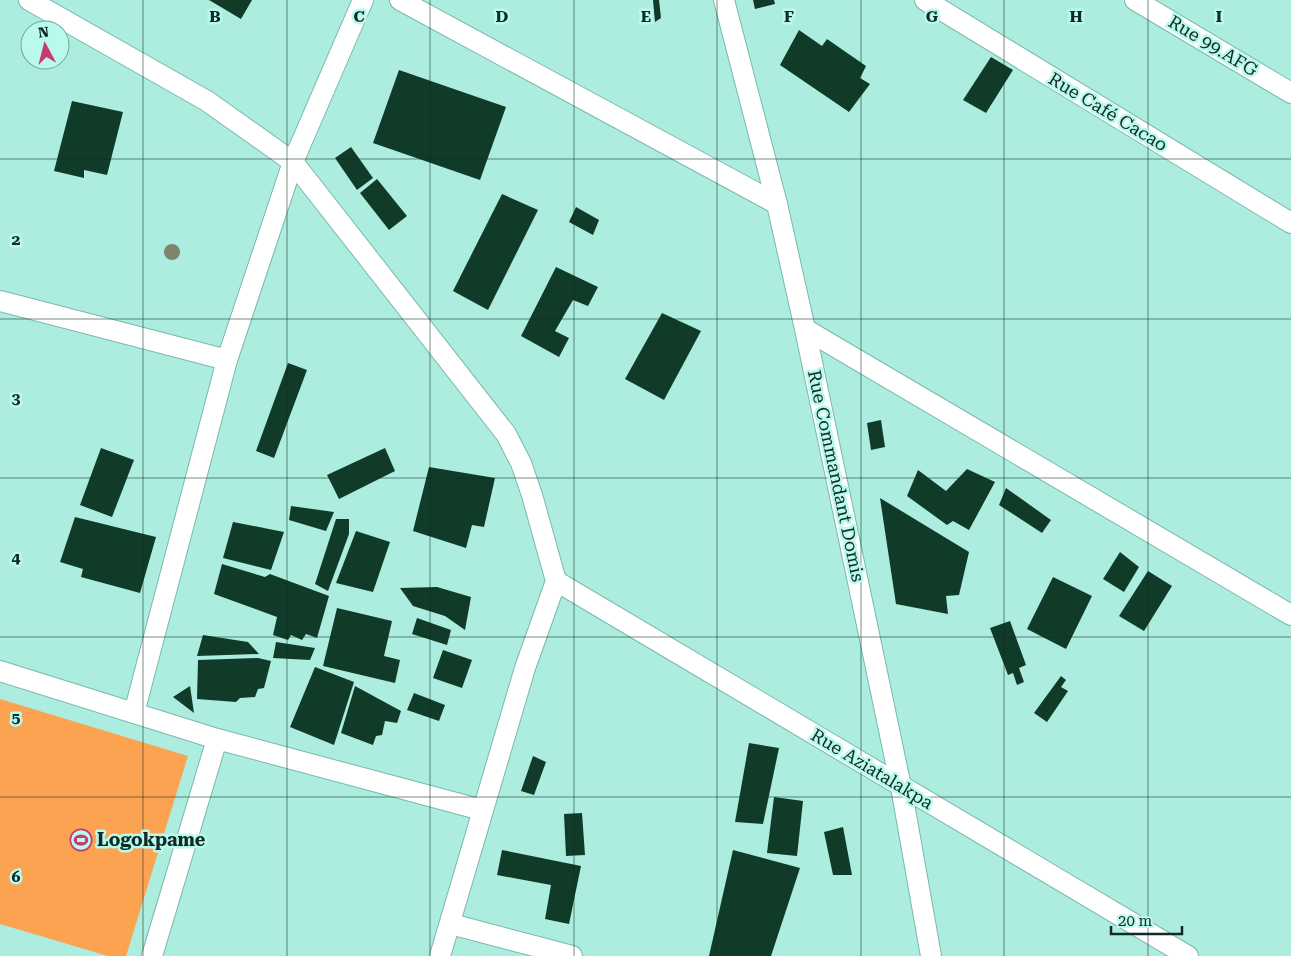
<svg xmlns="http://www.w3.org/2000/svg" width="1291" height="956" font-family="'Roboto Serif',serif">
<style>
.green{fill:#fba351}
.building{fill:#103b28}
.lines{fill:none;stroke-linecap:round;stroke-linejoin:round}
.street-casing{stroke:#7ab9ad;stroke-width:22}
.street{stroke:#fff;stroke-width:20}
.tree{fill:#7d866d}
.grid{fill:none;stroke:#102b26;stroke-width:1;stroke-opacity:0.55}
.labels{text-anchor:middle;stroke-width:5;stroke-linejoin:round;paint-order:stroke}
.street-label{font-size:18px;fill:#102b26;stroke:#b9faed}
.poi-label{font-size:18px;font-weight:bold;fill:#102b26;stroke:#b9faed;text-anchor:start}
.grid-label{font-size:16px;text-anchor:middle;font-weight:bold;fill:#102b26;stroke:#b9faed;stroke-width:5;stroke-linejoin:round;paint-order:stroke}
</style>
<rect width="100%" height="100%" fill="#acede0"/>
<polygon class="green" points="0,699 188,756 126,956 108,956 0,924"/>
<g class="building">
<polygon points="209,0 252,0 241,19"/>
<polygon points="653,0 659,0 661,18 655,22"/>
<polygon points="753,0 774,0 775,4 755,9"/>
<polygon points="799,30 822,46 827,39 866,66 860,78 870,84 849,112 780,65"/>
<polygon points="991,57 1013,70 986,113 963,100"/>
<polygon points="399,70 506,107 480,180 373,143"/>
<polygon points="72,101 123,112 107,175 84,170 84,178 54,171"/>
<polygon points="351,147 373,178 357,190 335,158"/>
<polygon points="377,179 407,216 389,230 360,193"/>
<polygon points="502,194 538,210 488,310 453,291"/>
<polygon points="576,207 599,220 593,235 569,222"/>
<polygon points="556,267 598,287 588,306 573,300 555,331 569,338 559,357 521,336"/>
<polygon points="662,313 701,331 664,400 625,379"/>
<polygon points="288,363 307,370 274,458 256,451"/>
<polygon points="881,420 885,447 871,450 867,423"/>
<polygon points="101,448 134,460 112,517 80,505"/>
<polygon points="385,448 395,471 339,499 327,475"/>
<polygon points="429,467 495,478 484,527 472,525 466,548 413,531"/>
<polygon points="967,469 995,482 969,530 953,521 947,525 907,496 918,470 946,491"/>
<polygon points="1006,488 1051,520 1042,533 999,505"/>
<polygon points="880,498 969,552 959,595 946,596 948,614 896,604"/>
<polygon points="291,506 334,512 326,531 289,520"/>
<polygon points="75,517 156,537 140,593 81,577 83,569 60,562"/>
<polygon points="336,519 349,519 349,534 328,591 315,584"/>
<polygon points="233,522 284,532 271,570 223,558"/>
<polygon points="356,531 390,542 373,592 336,583"/>
<polygon points="1120,552 1139,567 1124,592 1103,579"/>
<polygon points="222,564 265,577 270,574 329,596 317,638 306,634 302,640 291,635 288,640 273,635 277,617 214,594"/>
<polygon points="1148,571 1172,586 1144,631 1119,616"/>
<polygon points="1053,577 1092,596 1066,649 1027,629"/>
<polygon points="437,587 471,597 465,630 445,616 413,606 400,588"/>
<polygon points="337,608 392,621 384,656 400,660 395,683 323,666"/>
<polygon points="417,618 451,630 447,645 412,634"/>
<polygon points="1010,621 1026,665 1019,668 1024,682 1017,685 1013,673 1008,675 990,628"/>
<polygon points="203,635 248,642 259,654 197,656"/>
<polygon points="276,642 315,648 310,660 273,658"/>
<polygon points="443,650 472,660 462,688 433,678"/>
<polygon points="258,658 271,661 264,688 258,689 255,697 240,698 236,702 197,699 198,660"/>
<polygon points="315,667 354,682 334,745 290,727"/>
<polygon points="1061,676 1066,680 1061,687 1068,691 1047,722 1034,713"/>
<polygon points="190,686 194,713 173,697"/>
<polygon points="355,686 401,711 397,723 385,721 382,735 376,736 373,745 341,733"/>
<polygon points="414,693 445,705 439,721 407,710"/>
<polygon points="749,743 779,748 763,824 735,822"/>
<polygon points="533,756 546,762 534,795 521,791"/>
<polygon points="774,797 803,801 797,856 767,853"/>
<polygon points="582,813 585,855 566,856 564,814"/>
<polygon points="843,827 852,875 833,875 824,832"/>
<polygon points="502,850 581,866 569,924 545,919 551,885 497,875"/>
<polygon points="733,850 800,868 771,956 709,956"/>
</g>
<g class="lines">
<g class="street-casing">
<g id="street">
<polyline points="29,0 207,101 293,162 506,434 521,463 532,495 556,581 525,668 440,956"/>
<polyline points="400,0 777,204"/>
<polyline points="724,0 777,204 805,329 901,787 931,956"/>
<polyline points="925,0 1291,223"/>
<polyline points="1135,0 1291,93"/>
<polyline points="0,301 227,360"/>
<polyline points="805,329 1291,615"/>
<polyline points="556,581 1188,956"/>
<polyline points="0,671 217,739 482,810"/>
<polyline points="134,713 227,360 293,162 363,0"/>
<polyline points="451,924 572,956"/>
<polyline points="152,956 217,739"/>
</g>
</g>
<use href="#street" class="street"/>
</g>
<circle class="tree" cx="172" cy="252" r="8"/>
<path class="grid" d="M143,0V956M287,0V956M430,0V956M574,0V956M717,0V956M861,0V956M1004,0V956M1148,0V956M0,159H1291M0,319H1291M0,478H1291M0,637H1291M0,797H1291"/>
<defs>
<g id="stadium-ring" transform="scale(1.125)"><circle r="9.5" fill="#b9faed" stroke="#c63b70" stroke-width="1.5"/><path d="M0-5a6.5 5 0 1 0 0 10a6.5 5 0 1 0 0-10ZM-3.5-1.8h7v3.6h-7Z" fill="#c63b70"/></g>
</defs>
<g fill-rule="evenodd">
<use href="#stadium-ring" x="81" y="840"/>
</g>
<g class="labels">
<g class="street-label">
<text transform="translate(1213 46) rotate(31)" y="6">Rue 99.AFG</text>
<text transform="translate(1108 112) rotate(31)" y="6">Rue Café Cacao</text>
<text transform="translate(836 476) rotate(78)" y="6">Rue Commandant Domis</text>
<text transform="translate(872 769) rotate(31)" y="6">Rue Aziatalakpa</text>
</g>
<g class="poi-label">
<text x="97" y="846">Logokpame</text>
</g>
</g>
<g class="grid-label">
<text x="215" y="22">B</text>
<text x="359" y="22">C</text>
<text x="502" y="22">D</text>
<text x="646" y="22">E</text>
<text x="789" y="22">F</text>
<text x="932" y="22">G</text>
<text x="1076" y="22">H</text>
<text x="1219" y="22">I</text>
<text x="16" y="245">2</text>
<text x="16" y="404">3</text>
<text x="16" y="563">4</text>
<text x="16" y="723">5</text>
<text x="16" y="882">6</text>
</g>
<g transform="translate(45 45) rotate(353)"><circle r="24" fill="#b9faed" stroke="#75a79d"/>
<path d="M0-4L9 19L0 12L-9 19Z" fill="#c63b70"/>
<text y="-8" font-size="14" font-weight="bold" text-anchor="middle" fill="#102b26">N</text>
</g>
<path d="M1111 926v8h71v-8" fill="none" stroke="#102b26" stroke-width="2.5"/>
<text x="1118" y="926" font-size="15" fill="#102b26" stroke="#b9faed" stroke-width="4" paint-order="stroke">20 m</text>
</svg>
